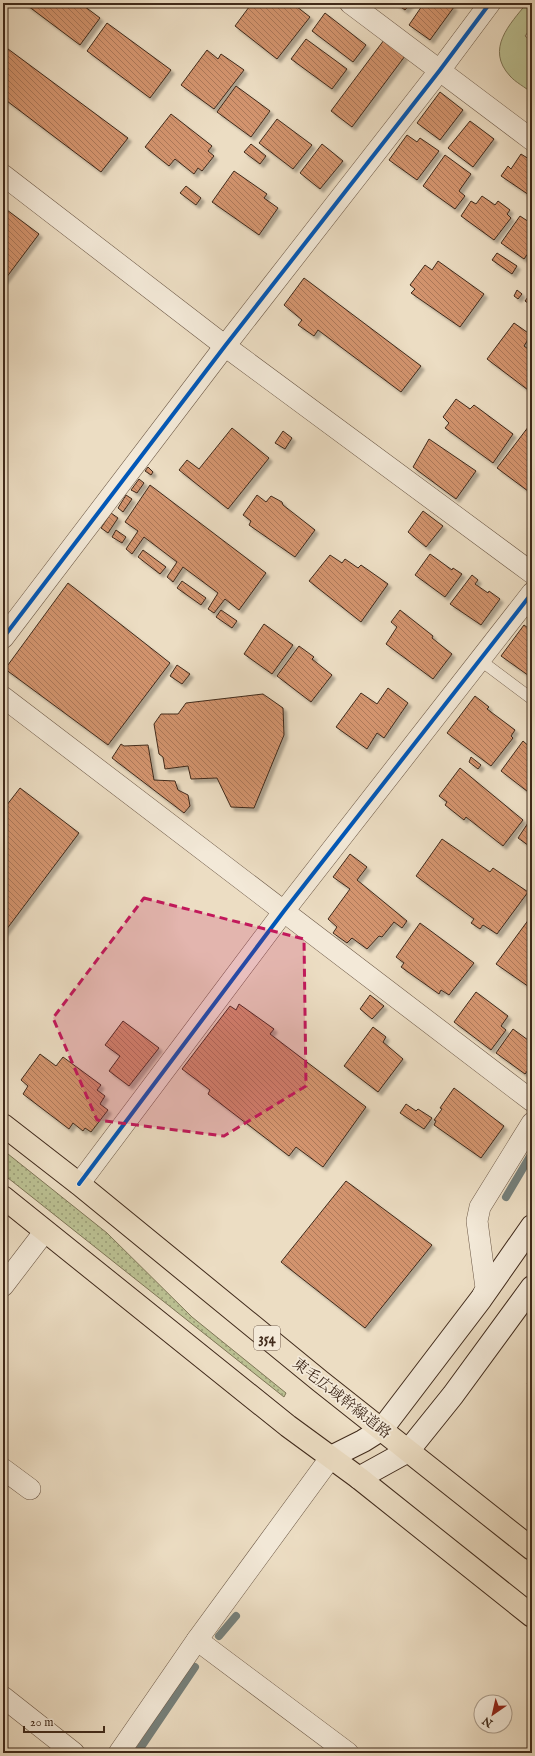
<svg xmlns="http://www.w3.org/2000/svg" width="535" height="1756" font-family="'IM FELL English','Noto Serif JP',serif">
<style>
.grass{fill:url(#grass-dots);stroke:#7e7556}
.garden{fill:#bbc092;stroke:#7e7556}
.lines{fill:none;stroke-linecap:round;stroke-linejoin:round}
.stream{stroke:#76807b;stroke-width:8}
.building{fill:url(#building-back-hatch);stroke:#402a1b;filter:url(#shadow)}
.lane-casing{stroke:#6b5745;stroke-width:12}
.street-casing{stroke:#6b5745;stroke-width:22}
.secondary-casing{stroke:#402a1b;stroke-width:24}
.highway-casing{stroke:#402a1b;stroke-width:24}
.lane{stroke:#f3e9d8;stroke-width:11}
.street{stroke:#f3e9d8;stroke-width:21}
.secondary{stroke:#f3e9d8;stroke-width:22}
.highway{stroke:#ecddc3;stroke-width:22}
.cycleway-casing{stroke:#f3e9d8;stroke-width:6}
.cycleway{stroke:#0057b8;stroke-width:4}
.marked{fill:#c2185b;fill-opacity:0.2;stroke:#c2185b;stroke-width:3;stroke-dasharray:8 5;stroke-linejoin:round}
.labels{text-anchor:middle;stroke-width:3.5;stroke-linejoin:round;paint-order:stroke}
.shield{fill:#f3e9d8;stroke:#766354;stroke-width:1}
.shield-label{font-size:14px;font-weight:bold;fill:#402a1b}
.street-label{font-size:15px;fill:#402a1b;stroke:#f3e9d8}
</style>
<defs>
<pattern id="grass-dots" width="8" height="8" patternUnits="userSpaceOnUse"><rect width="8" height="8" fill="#bbc092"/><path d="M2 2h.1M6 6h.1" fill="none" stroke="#999c76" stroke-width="1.8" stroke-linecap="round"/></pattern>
<pattern id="building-back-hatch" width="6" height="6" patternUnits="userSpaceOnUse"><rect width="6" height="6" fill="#d3946e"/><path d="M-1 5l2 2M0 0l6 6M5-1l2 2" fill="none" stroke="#ad795a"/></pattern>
<filter id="shadow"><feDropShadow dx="3.5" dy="3.5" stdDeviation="1" flood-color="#0004"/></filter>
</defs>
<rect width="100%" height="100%" fill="#ecddc3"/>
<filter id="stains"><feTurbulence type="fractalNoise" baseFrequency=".005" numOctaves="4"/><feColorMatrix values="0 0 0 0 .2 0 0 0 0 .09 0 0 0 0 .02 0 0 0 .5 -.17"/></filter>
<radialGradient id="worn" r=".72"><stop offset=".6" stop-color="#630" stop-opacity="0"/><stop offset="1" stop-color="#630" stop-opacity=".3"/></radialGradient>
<polygon class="grass" points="3,1150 107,1233 192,1317 286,1393 284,1397 3,1174"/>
<path class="garden" d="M527,3H532V27L525,36L532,42V93C525,87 515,82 510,76C485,49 510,24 527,3Z"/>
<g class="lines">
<g class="stream">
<polyline points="506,1197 532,1153"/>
<polyline points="219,1636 236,1616"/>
<polyline points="137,1753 195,1667"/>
</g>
</g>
<g class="building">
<polygon points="24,3 80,3 100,18 80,45"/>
<polygon points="252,3 292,3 310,17 277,59 235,26"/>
<polygon points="395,3 411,3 405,10"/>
<polygon points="424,3 448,3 454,7 430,40 409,25"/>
<polygon points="325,13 366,45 353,62 312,31"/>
<polygon points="107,23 171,70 150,98 87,51"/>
<polygon points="306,39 347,69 332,89 291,59"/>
<polygon points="384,40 405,56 352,127 331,111"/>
<polygon points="4,46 128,138 101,172 3,98"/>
<polygon points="207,50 218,59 221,54 244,70 214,109 181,85"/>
<polygon points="236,86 270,111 251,137 217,112"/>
<polygon points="440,92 463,110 440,140 417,123"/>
<polygon points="171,114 212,146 208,151 214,156 202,171 198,168 194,174 175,159 169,166 145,147"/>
<polygon points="277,119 312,145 293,169 259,143"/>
<polygon points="470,121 494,139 473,167 448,148"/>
<polygon points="407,135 417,142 420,138 439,151 417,180 389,160"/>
<polygon points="251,144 266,156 260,164 244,152"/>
<polygon points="322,144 343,161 320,189 300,173"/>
<polygon points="521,154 532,161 532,190 529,195 501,176 508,166 511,169"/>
<polygon points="445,155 471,174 459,191 465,196 455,209 423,186"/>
<polygon points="234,171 267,194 264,198 278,208 259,235 212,202"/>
<polygon points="186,186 201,198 196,205 180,193"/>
<polygon points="482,196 495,205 498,201 510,210 507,214 511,218 494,240 461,216 471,201 476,204"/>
<polygon points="3,207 39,234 3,282"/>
<polygon points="520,216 532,224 532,248 524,259 501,243"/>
<polygon points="497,253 517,266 512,274 492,260"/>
<polygon points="438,261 484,294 460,327 411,293 415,289 410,285 425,265 432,270"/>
<polygon points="304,278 421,366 401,392 318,330 314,336 298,325 302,320 284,305"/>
<polygon points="532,287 532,306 525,301 531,293 529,292"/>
<polygon points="517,290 522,294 518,299 514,296"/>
<polygon points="514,323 531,335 524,346 532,352 532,393 487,359"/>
<polygon points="456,399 470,409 474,405 513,434 493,463 445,428 449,423 443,417"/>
<polygon points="532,422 532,494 497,468"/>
<polygon points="232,428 269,458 228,509 179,470 187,460 199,469"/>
<polygon points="283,431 292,438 285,449 275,443"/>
<polygon points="429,439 476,471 456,499 413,467"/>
<polygon points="148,467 153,472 151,475 145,471"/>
<polygon points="139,479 144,483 137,493 131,490"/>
<polygon points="150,485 266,573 239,610 225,599 214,613 208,609 218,593 183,567 173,582 167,577 177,562 144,537 132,554 126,549 138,531 125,522"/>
<polygon points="126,495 132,499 123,512 118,508"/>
<polygon points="257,495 266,502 271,496 282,502 283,505 315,530 295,557 249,525 251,521 243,515"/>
<polygon points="423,511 443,526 426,547 408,532"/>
<polygon points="111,513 118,518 108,533 101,528"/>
<polygon points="116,530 126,537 122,543 112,537"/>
<polygon points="143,550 166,567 160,574 138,557"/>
<polygon points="430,554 452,570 453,568 462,574 445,597 415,575"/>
<polygon points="330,555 342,563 345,559 358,568 361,565 388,584 361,622 309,581"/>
<polygon points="472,575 478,580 475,584 488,593 489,591 500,599 481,625 450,604"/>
<polygon points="182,581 206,598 201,605 177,588"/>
<polygon points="68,583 170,663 108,745 5,669"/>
<polygon points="221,610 237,621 232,628 216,617"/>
<polygon points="400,610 433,636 432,638 452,654 433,679 386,644 397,627 391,622"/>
<polygon points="264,624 293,645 272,674 244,654"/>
<polygon points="524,625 532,631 529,639 532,641 532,678 501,656"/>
<polygon points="299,646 314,657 312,659 332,675 311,702 277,676"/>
<polygon points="177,665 190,674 182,684 170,676"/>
<polygon points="388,688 408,703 384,738 377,733 367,749 336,727 361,693 377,704"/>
<polygon points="263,694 283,708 284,735 254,808 231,807 217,778 191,779 188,766 165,769 163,757 159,754 154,724 161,714 178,714 186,703"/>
<polygon points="475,696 489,707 487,709 515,730 511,736 513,738 491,766 447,733"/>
<polygon points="523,741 532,749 532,795 501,771"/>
<polygon points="121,744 124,746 148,745 154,780 175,781 178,790 188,795 190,806 184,813 112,758"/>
<polygon points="471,757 481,765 478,769 469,762"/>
<polygon points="460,768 523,820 503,846 466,817 464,820 445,805 447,802 439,796"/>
<polygon points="20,788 79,833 3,934 3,810"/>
<polygon points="532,817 532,848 518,838"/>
<polygon points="442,839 490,872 493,868 528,892 497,934 483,925 480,929 471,923 474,919 416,876"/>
<polygon points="350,854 367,867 357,880 407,921 402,928 394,922 382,937 379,936 367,949 352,938 347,943 333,933 337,927 328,919 350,889 333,877"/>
<polygon points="532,915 532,989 496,964"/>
<polygon points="420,923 474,963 449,995 441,990 439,994 401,967 404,963 396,957"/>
<polygon points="476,992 508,1016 501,1026 506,1030 491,1050 454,1022"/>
<polygon points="370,995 384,1006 372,1019 360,1009"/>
<polygon points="239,1004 274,1029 270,1034 366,1107 323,1167 296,1147 289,1156 208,1094 210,1090 182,1069 230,1006 236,1010"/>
<polygon points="123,1021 159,1048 129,1086 109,1071 120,1056 105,1045"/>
<polygon points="373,1027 386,1037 383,1042 403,1059 378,1092 344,1066"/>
<polygon points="513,1029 532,1043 532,1065 525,1074 496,1053"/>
<polygon points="40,1054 56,1066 63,1057 101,1085 97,1090 105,1096 100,1104 108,1110 91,1132 85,1128 83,1131 73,1123 69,1129 23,1094 28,1086 21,1080"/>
<polygon points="454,1088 504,1126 481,1158 434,1125 436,1121 434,1120 442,1109 440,1108"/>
<polygon points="406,1104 416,1111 418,1109 432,1118 424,1129 400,1113"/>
<polygon points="346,1181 432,1245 365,1328 281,1262"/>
<polygon points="532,1378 532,1388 527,1384"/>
</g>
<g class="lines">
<g class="lane-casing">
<polyline id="lane" points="480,660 532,699"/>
</g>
<g class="street-casing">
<g id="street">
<polyline points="350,3 532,140"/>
<polyline points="3,175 225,346 532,573"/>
<polyline points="3,638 225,346 440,70 490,3"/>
<polyline points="3,697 532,1101"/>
<polyline points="79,1184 284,911 532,593"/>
<polyline points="3,1286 45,1231"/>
<polyline points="481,1299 486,1288 477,1221 480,1207 532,1123"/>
<polyline points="3,1469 30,1489"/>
<polyline points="197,1640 348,1753"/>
<polyline points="3,1697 74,1753"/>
<polyline points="119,1753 197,1640 331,1457"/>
</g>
</g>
<g class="secondary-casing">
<g id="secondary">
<polyline points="331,1457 363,1441 382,1429 481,1299 532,1226"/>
<polyline points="359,1478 408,1451 453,1395 532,1287"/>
</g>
</g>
<g class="highway-casing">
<g id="highway">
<polyline points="3,1125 79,1184 320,1381 532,1549"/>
<polyline points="3,1197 288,1426 359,1478 532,1616"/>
</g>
</g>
<use href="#lane" class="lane"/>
<use href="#street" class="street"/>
<use href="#secondary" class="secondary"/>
<use href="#highway" class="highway"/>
<g class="cycleway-casing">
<g id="cycleway">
<polyline points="3,638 225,346 440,70 490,3"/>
<polyline points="79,1184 284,911 532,593"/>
</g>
</g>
<use href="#cycleway" class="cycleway"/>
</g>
<path class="marked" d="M144,898L304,939L306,1086L224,1136L97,1120L53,1018Z"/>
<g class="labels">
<rect class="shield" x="254" y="1326" width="26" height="24" rx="3"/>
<g class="shield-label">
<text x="267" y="1343">354</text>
</g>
<g class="street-label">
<text transform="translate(342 1398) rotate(38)" y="5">東毛広域幹線道路</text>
</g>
</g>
<rect width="535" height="1756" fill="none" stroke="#ecddc3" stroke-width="16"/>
<rect x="4" y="4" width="527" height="1748" fill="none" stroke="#402a1b" stroke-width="2"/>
<rect x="8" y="8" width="519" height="1740" fill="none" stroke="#402a1b"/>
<g transform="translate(493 1714) rotate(214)"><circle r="19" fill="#f3e9d8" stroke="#ab9d8c"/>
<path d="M0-3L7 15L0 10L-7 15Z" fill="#8f2418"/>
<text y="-6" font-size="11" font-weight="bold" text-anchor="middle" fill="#402a1b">N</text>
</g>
<path d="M24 1726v6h80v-6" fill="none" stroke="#402a1b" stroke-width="2"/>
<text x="30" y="1726" font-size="12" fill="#402a1b" stroke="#f3e9d8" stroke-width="3" paint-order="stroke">20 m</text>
<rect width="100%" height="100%" filter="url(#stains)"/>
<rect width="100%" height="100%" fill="url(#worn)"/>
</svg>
